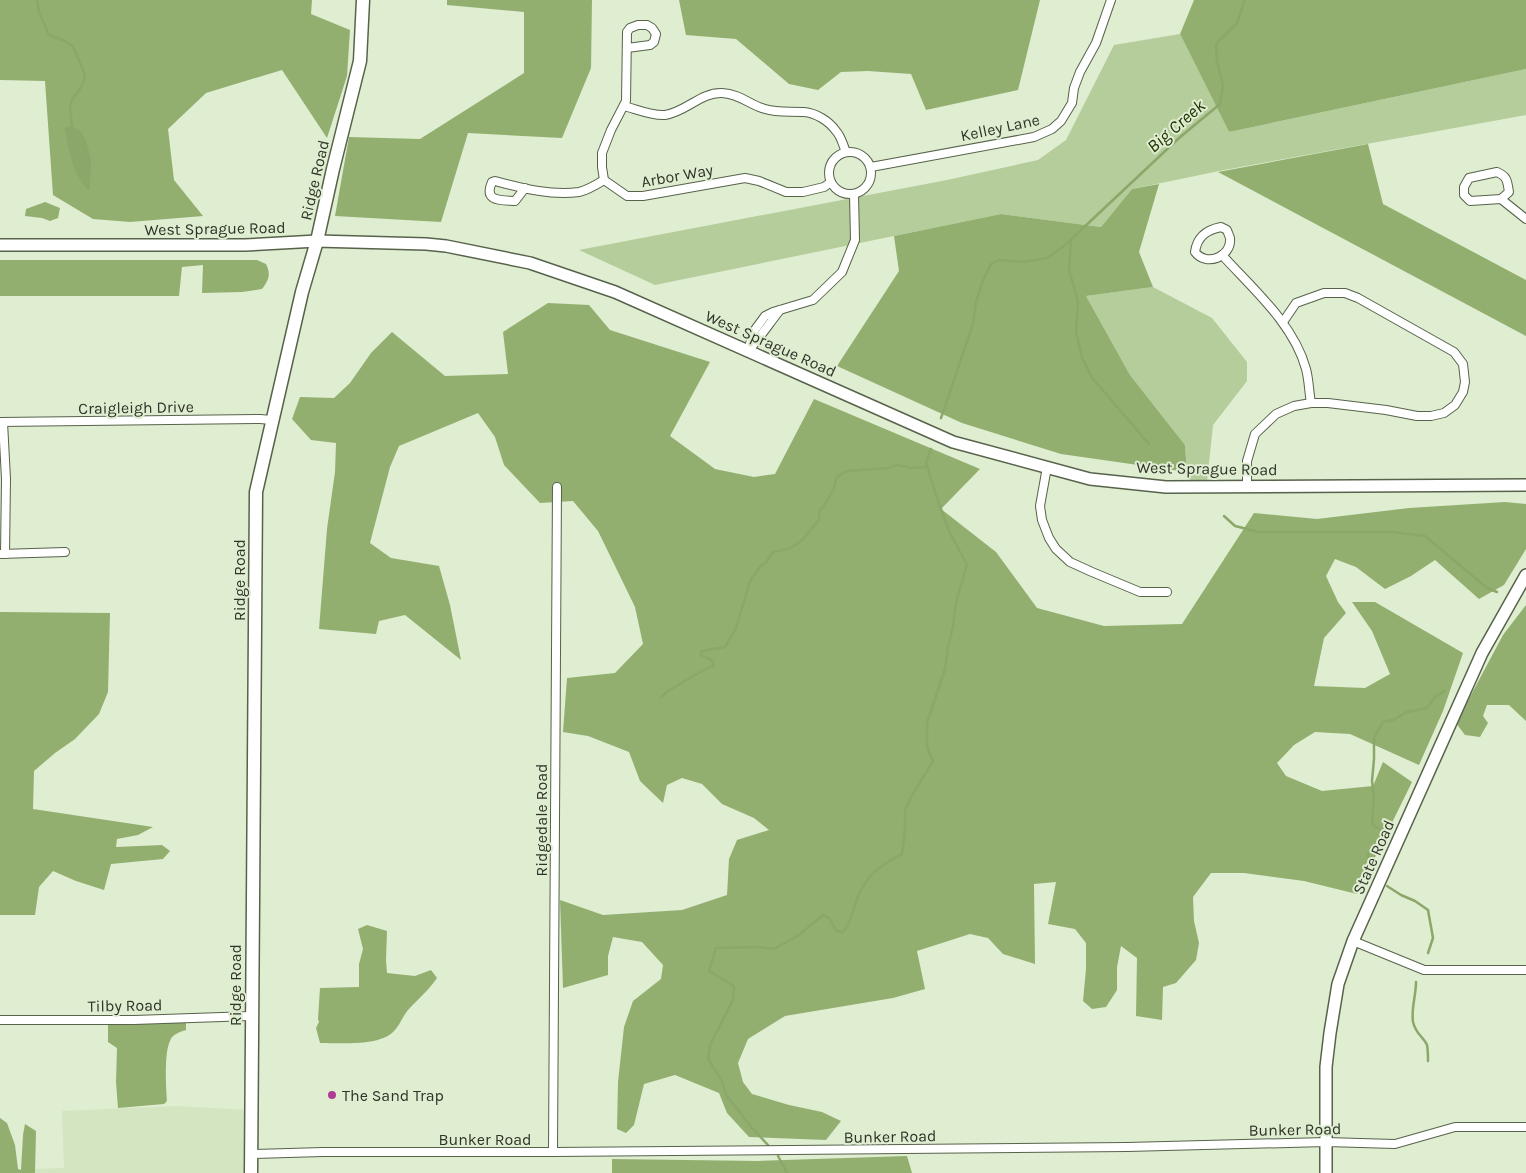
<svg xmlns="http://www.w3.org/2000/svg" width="1526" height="1173" font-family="Karla,sans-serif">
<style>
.built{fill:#d4e5c1}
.green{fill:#b5cc9b}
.forest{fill:#92af70}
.water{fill:#8ba769}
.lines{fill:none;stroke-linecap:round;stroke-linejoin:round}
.stream{stroke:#8ba769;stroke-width:2.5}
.street-casing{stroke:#57624a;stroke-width:10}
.secondary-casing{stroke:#57624a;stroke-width:14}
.primary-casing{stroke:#57624a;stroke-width:15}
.street{stroke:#fff;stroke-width:8}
.secondary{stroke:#fff;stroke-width:11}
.primary{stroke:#fff;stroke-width:12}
.poi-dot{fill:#af3b94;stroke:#dfedd1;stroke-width:2}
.labels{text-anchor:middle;stroke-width:4;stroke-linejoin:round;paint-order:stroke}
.street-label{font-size:16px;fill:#2f3429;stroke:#dfedd1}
.poi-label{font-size:16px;fill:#2f3429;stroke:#dfedd1;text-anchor:start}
.water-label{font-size:18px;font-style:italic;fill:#233505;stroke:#dfedd1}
</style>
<rect width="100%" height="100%" fill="#dfedd1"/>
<polygon class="built" points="177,1106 248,1110 247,1173 35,1173 35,1169 64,1168 62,1111"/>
<g class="green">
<polygon points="1180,34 1229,132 1526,69 1526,115 1224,170 1132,189 1101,227 1001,214 655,285 579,250 947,180 1038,160 1066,140 1114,45"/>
<polygon points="1153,287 1212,318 1247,362 1247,381 1213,425 1207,482 1188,481 1185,445 1130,375 1086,296"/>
</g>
<g class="forest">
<polygon points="0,0 312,0 311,14 350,30 347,76 327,138 282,70 206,93 168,129 174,180 203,216 130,222 93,219 53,195 45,81 0,80"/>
<polygon points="447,0 592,0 591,68 562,138 468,133 441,222 335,216 349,137 420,139 524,73 524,12 447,5"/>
<polygon points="679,0 1040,0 1018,90 926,110 911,74 868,71 841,72 818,90 789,84 736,39 686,35"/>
<polygon points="1194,0 1526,0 1526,69 1229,132 1180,34"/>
<polygon points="1368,144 1383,204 1526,280 1526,336 1218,172"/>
<polygon points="1159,184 1139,252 1153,287 1086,296 1130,375 1185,445 1187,472 1061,454 962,423 837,366 899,271 894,236 1001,214 1101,227 1132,189"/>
<polygon points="45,202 60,208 58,218 50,221 42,218 25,216 26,209"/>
<path d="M0,260H257L266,264C271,274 269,280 262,289L242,292L202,293L203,265L182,267L179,296H0Z"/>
<polygon points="548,303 589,305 610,330 710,362 670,436 715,469 754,477 775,474 814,399 980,469 941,509 996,552 1037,608 1104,626 1182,624 1254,513 1317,519 1409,508 1505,502 1526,504 1526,549 1504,585 1479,599 1435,560 1411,576 1385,589 1356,567 1335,559 1326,576 1338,602 1346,613 1324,638 1314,686 1365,688 1390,674 1372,631 1352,602 1375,602 1463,653 1443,711 1419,765 1350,734 1315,732 1294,745 1277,763 1286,776 1322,791 1373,786 1383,762 1412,782 1357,894 1304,881 1244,873 1211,873 1193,897 1194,921 1199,943 1196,960 1176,983 1163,987 1162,1020 1136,1016 1137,958 1121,946 1117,967 1117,990 1106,1007 1092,1009 1083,1001 1086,969 1086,943 1075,929 1048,924 1056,882 1034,884 1035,964 1003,954 988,938 970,934 917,951 925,989 893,998 785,1016 748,1039 738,1063 743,1082 752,1094 789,1105 822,1112 841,1121 826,1140 749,1137 727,1113 719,1093 675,1075 644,1084 634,1125 626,1133 617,1129 618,1082 624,1027 633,1001 661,979 663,965 642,942 613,937 608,956 608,975 563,988 560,900 603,915 682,910 727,895 729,859 737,840 769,830 754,818 722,804 702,784 682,778 667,785 663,803 640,781 629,752 588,736 563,732 567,678 615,673 643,644 635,607 598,531 573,501 540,503 504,465 495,437 478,413 399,446 390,467 370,543 391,558 439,566 450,605 461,660 405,615 379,621 376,634 319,629 327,529 335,472 336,443 311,440 292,419 300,397 334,398 350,383 371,353 392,332 445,376 508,374 503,332"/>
<polygon points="1526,605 1526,721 1509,705 1487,705 1483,716 1488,723 1480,737 1465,735 1456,723 1503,635"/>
<polygon points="0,612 110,613 108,692 99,714 75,739 55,753 34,771 33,809 153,827 138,835 117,839 116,847 162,845 170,851 163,859 111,864 104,890 76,881 53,871 39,887 35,915 0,915"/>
<path d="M367,925L387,931L386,960L387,973L415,976L431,970L437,978C428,991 418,999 408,1010C402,1017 400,1026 392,1033C377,1046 340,1043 320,1043L316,1028L319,1022L318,1019L320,988L359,987V964L363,949L358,929Z"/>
<path d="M186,1022V1030C180,1032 172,1034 170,1041C164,1053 166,1087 167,1101L164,1104L118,1108L116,1082L117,1048L108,1042V1025Z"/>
<polygon points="0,1118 7,1123 15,1145 18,1169 21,1170 23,1135 25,1124 36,1131 35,1173 0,1173"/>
<polygon points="907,1156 912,1173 612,1173 612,1159 758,1161"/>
</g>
<path class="water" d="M71,126L81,131C86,141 90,151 91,162C92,171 88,180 90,189L88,190C72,173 69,151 65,128Z"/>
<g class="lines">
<g class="stream">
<polyline points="37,0 39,12 49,35 63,40 73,46 85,75 82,86 73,98 70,106 72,127"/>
<polyline points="1071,241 1069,270 1078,301 1076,332 1082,358 1093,379 1149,444"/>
<polyline points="941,418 973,324 976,302 983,280 991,264 999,260 1024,262 1047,258 1064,246 1179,138 1220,104 1223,85 1217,61 1216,44 1237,23 1245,0"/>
<polyline points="1224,516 1235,526 1259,532 1393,532 1425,536 1487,588 1497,592"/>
<path d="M661,697L668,691L709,667L714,666L712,660L701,655V652L707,650L725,647L736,628L750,581L760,567L766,562L773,552C799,549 804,538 819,520V514L821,509L824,506L834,488L836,479L841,474L847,471L889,468C897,463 902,466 910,468C916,468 922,467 928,467"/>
<polyline points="1369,860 1368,855 1371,849 1378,845 1382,835 1382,830 1374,826 1372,822 1374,798 1372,781 1374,759 1374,738 1383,722 1393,720 1407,712 1427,708 1435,697 1444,691"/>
<polyline points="1387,886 1401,895 1415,901 1428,910 1433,938 1428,953"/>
<path d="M1416,982C1416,996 1411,1008 1413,1022C1416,1035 1424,1037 1427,1045C1428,1050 1428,1056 1428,1061"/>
<path d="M768,1145L752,1128L726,1095L722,1081L708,1059L710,1045L733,1000L734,986L709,971L716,948L757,947L774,949L799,935L823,915L830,919L836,931L843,932C850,924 851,917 854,908C863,878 875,868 902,854L905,830V811L911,797L933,761L927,747V723L945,669L948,647L953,627L956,602L967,565L949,531L936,495L926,463L931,449"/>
<polyline points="778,1156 787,1173"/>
</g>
<g class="street-casing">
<g id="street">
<polyline points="627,48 650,45 654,42 656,34 652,28 647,25 638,25 630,28 627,32 626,101 611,130 602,153 602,167 604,180 627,196 643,196 745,178 759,181 786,192 803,192 824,187 831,182"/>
<path d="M624,106C636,109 652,116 665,115C686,112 701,92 722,93C740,94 750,105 765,109C778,113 790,111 804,112C816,113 829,121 836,131C841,136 843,145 846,152"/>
<circle cx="850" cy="173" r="21"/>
<polyline points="871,167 1034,137 1052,129 1061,121 1072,103 1074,88 1080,72 1096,43 1111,0"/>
<path d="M1497,172C1508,177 1507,181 1509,192L1501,199L1470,201L1464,195V187L1469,178Z"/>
<path d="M525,188L515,201C501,200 483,202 492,182L495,181C522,188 551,196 579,192C588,190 596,185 604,180"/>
<polyline points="1501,199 1526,219"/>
<path d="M1221,227L1227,230C1228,233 1229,235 1230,238C1232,257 1206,267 1195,252C1197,237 1206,230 1221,227Z"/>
<path d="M1222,255C1252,288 1294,324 1306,369C1309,380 1309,392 1311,403"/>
<polyline points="748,350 754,331 765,316 773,312 813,300 842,272 855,240 854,194"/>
<path d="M749,350C761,336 769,324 780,310"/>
<polyline points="0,422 260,419 272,420"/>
<polyline points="3,422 6,479 5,554"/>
<polyline points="1047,467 1040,506 1042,520 1049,538 1056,549 1070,562 1092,572 1140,592 1167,592"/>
<polyline points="1247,486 1247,461 1255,434 1276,414 1294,406 1311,403 1328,403 1386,410 1417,416 1431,416 1444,413 1455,405 1463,392 1465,382 1463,364 1454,352 1358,298 1345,293 1324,293 1296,303 1283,322"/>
<polyline points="0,554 65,552"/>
<polyline points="1353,941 1424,970 1526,970"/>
<polyline points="0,1020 134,1020 251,1016"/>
<polyline points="553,1152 557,487"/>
<polyline points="251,1154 323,1152 553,1152 1127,1147 1326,1142 1395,1144 1455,1127 1526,1127"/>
</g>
</g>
<g class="secondary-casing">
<g id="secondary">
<polyline points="0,245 245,245 317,241 426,244 446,246 530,263 615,292 953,442 1090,479 1166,487 1526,485"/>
<polyline points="1326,1173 1326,1067 1330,1033 1338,984 1353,941 1482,653 1526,575"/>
</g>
</g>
<g class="primary-casing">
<polyline id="primary" points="251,1173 256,492 302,292 317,241 333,169 360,61 363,0"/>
</g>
<use href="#street" class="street"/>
<use href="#secondary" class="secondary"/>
<use href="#primary" class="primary"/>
</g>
<circle class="poi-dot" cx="332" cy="1095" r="5"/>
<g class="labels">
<g class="street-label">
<text transform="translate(1000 127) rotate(-12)" y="6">Kelley Lane</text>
<text transform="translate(677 175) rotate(-10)" y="6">Arbor Way</text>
<text transform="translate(314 180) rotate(-77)" y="6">Ridge Road</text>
<text transform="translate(215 228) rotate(-1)" y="6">West Sprague Road</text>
<text transform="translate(771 343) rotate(24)" y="6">West Sprague Road</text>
<text transform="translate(136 407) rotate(-1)" y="6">Craigleigh Drive</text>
<text transform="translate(1207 468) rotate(1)" y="6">West Sprague Road</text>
<text transform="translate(239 580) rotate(-90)" y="6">Ridge Road</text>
<text transform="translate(541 820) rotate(-90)" y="6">Ridgedale Road</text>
<text transform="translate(1373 857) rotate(-66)" y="6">State Road</text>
<text transform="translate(235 985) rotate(-90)" y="6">Ridge Road</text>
<text transform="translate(125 1005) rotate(-1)" y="6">Tilby Road</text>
<text transform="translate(1295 1129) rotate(-1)" y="6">Bunker Road</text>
<text transform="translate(890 1136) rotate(-1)" y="6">Bunker Road</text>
<text x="485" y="1145">Bunker Road</text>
</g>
<g class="poi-label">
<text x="342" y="1101">The Sand Trap</text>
</g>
<g class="water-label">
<text transform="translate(1176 126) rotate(-41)" y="6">Big Creek</text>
</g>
</g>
</svg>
